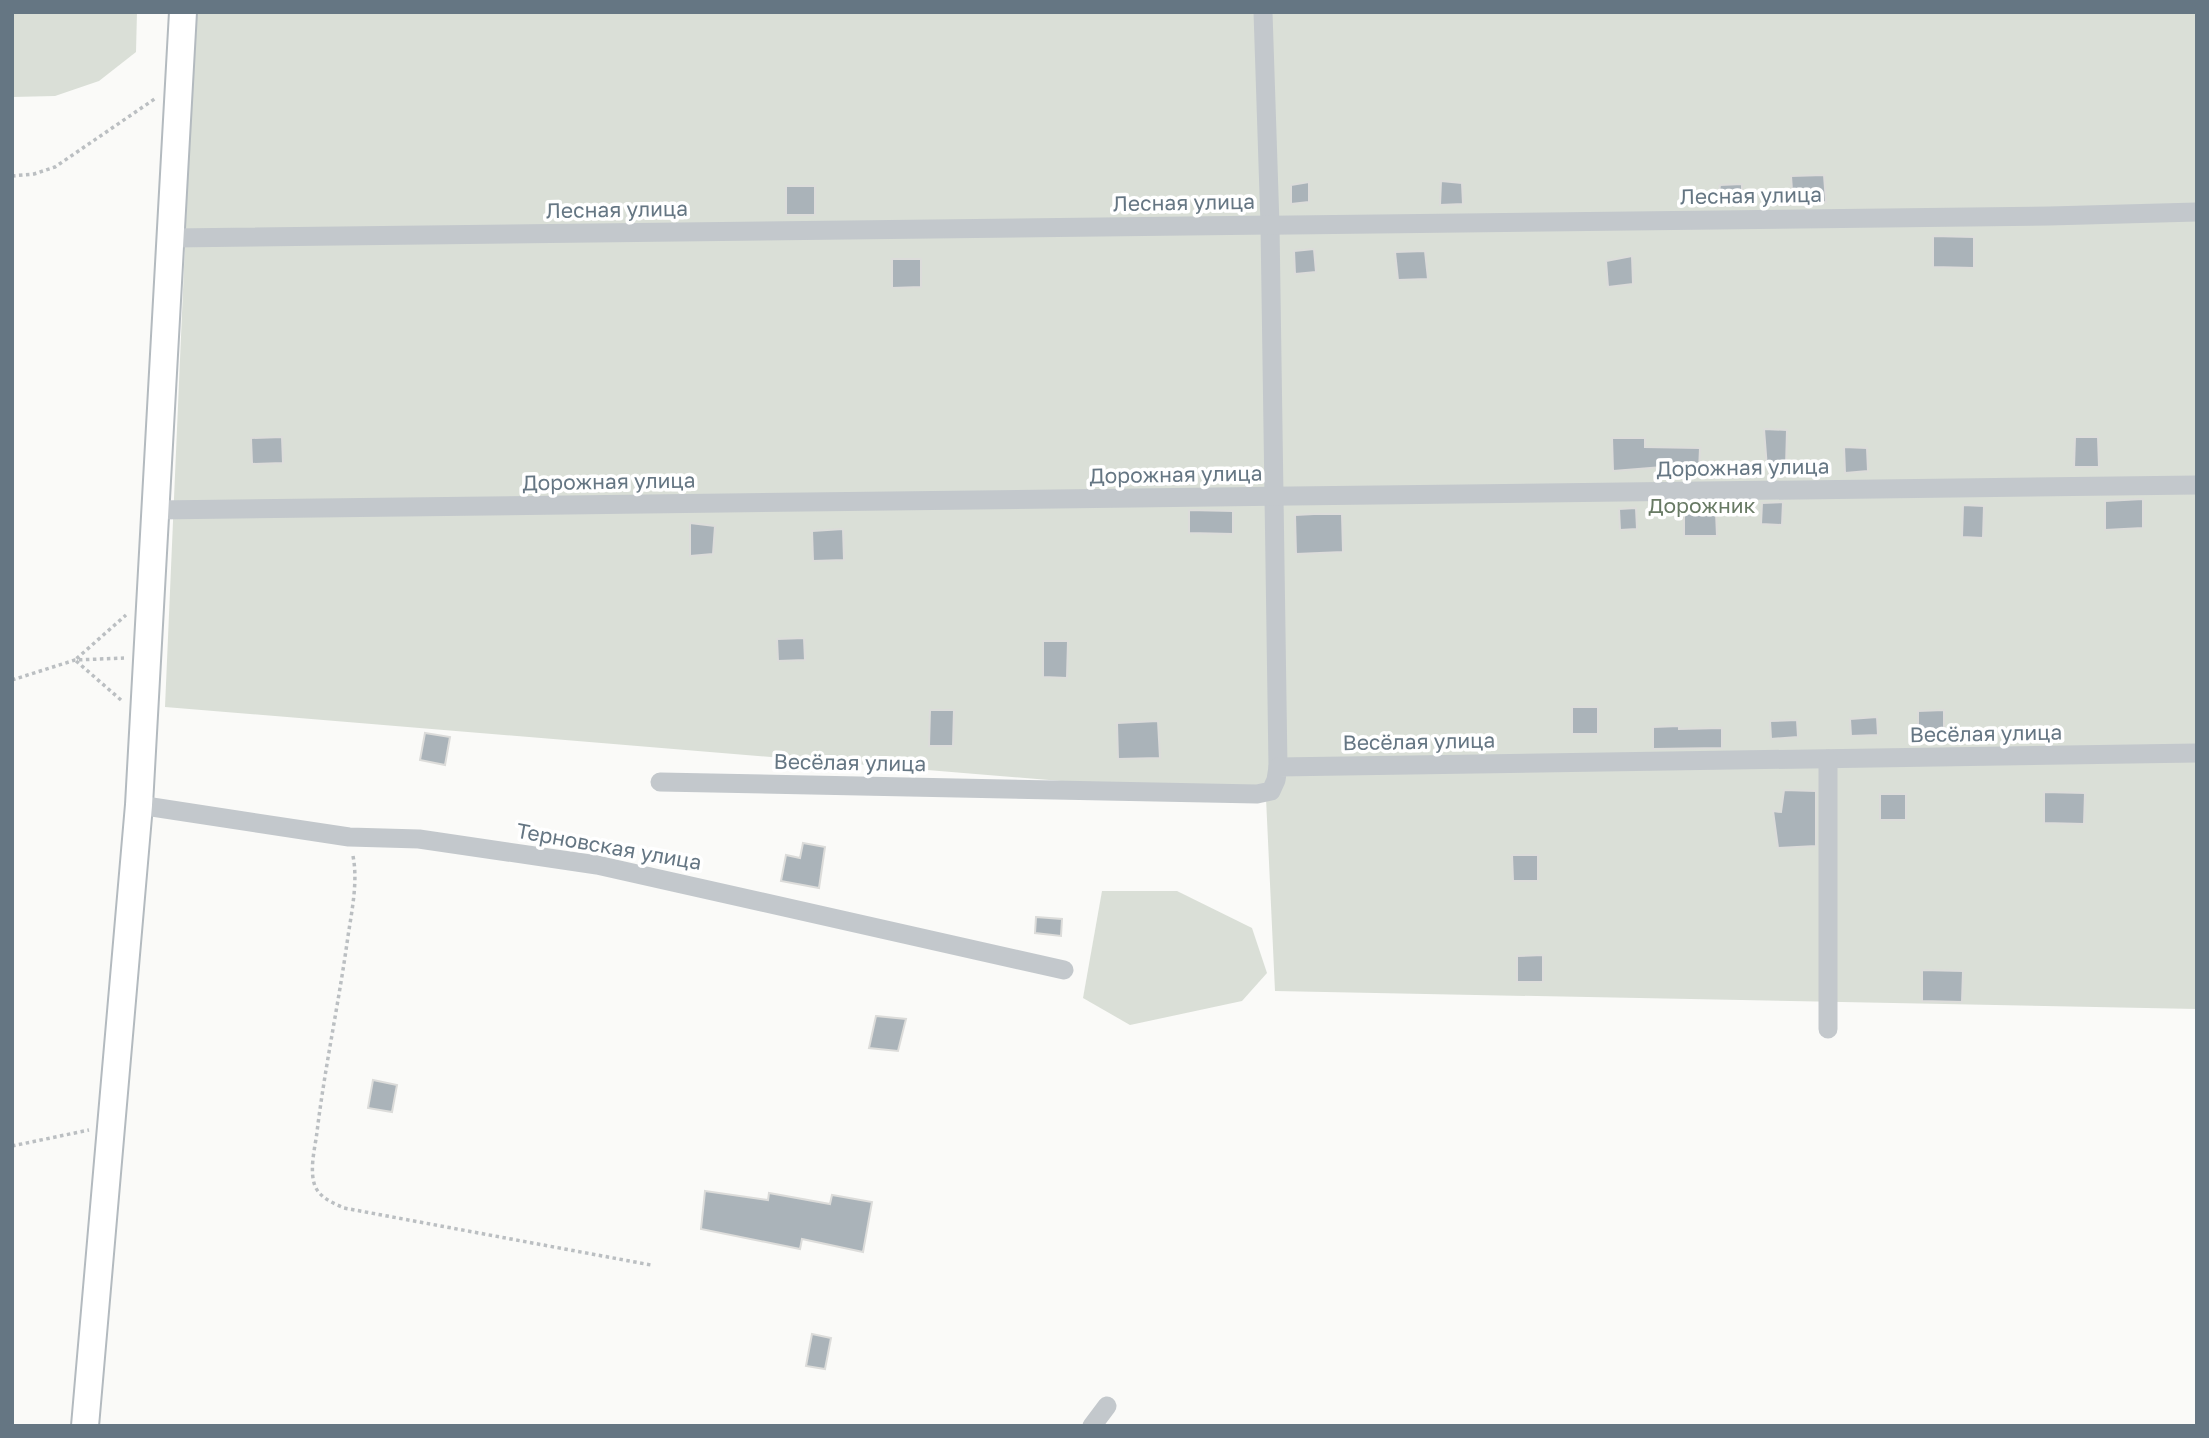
<svg xmlns="http://www.w3.org/2000/svg" width="2209" height="1438" font-family="'Golos Text',sans-serif">
<style>
.green{fill:#dadfd7}
.building{fill:#aab3b9;stroke:#dcdcda;stroke-width:2}
.lines{fill:none;stroke-linecap:round;stroke-linejoin:round}
.secondary-casing{stroke:#b3babf;stroke-width:30}
.path{stroke:#bbbfc2;stroke-width:3.5;stroke-dasharray:3.5 3.5;stroke-linecap:butt}
.street{stroke:#c3c8cc;stroke-width:19}
.secondary{stroke:#fff;stroke-width:26}
.labels{text-anchor:middle;stroke-width:7;stroke-linejoin:round;paint-order:stroke}
.street-label{font-size:21px;fill:#657683;stroke:#fff}
.park-label{font-size:21px;fill:#687a64;stroke:#fff}
</style>
<rect width="100%" height="100%" fill="#fafaf8"/>
<g class="green">
<polygon points="12,12 137,12 136,52 99,81 55,96 12,97"/>
<polygon points="195,12 2197,12 2197,1009 1275,991 1266,798 165,707"/>
<polygon points="1102,891 1177,891 1252,928 1267,973 1242,1001 1130,1025 1083,998"/>
</g>
<g class="building">
<polygon points="1824,175 1826,202 1793,205 1791,176"/>
<polygon points="1441,181 1462,183 1463,204 1440,205"/>
<polygon points="1309,182 1309,202 1291,204 1291,185"/>
<polygon points="1742,184 1742,204 1717,206 1720,185"/>
<rect x="786" y="186" width="29" height="29"/>
<polygon points="1933,236 1974,237 1974,268 1933,267"/>
<polygon points="1314,249 1316,272 1295,274 1294,251"/>
<polygon points="1425,251 1428,279 1398,280 1395,252"/>
<polygon points="1632,256 1633,284 1608,287 1606,261"/>
<polygon points="892,259 921,259 921,287 892,288"/>
<polygon points="1764,429 1787,430 1786,467 1767,468"/>
<polygon points="282,437 283,463 252,464 251,438"/>
<polygon points="2075,437 2098,437 2099,467 2074,467"/>
<polygon points="1612,438 1645,438 1645,447 1700,448 1699,471 1673,473 1674,466 1613,471"/>
<polygon points="1844,447 1867,448 1868,471 1845,473"/>
<polygon points="2143,499 2143,528 2105,530 2105,501"/>
<polygon points="1783,502 1782,525 1761,524 1762,503"/>
<polygon points="1963,505 1984,506 1983,538 1962,537"/>
<polygon points="1636,508 1637,529 1620,530 1619,509"/>
<polygon points="1189,510 1233,511 1233,534 1189,533"/>
<polygon points="1684,511 1716,512 1717,536 1684,536"/>
<polygon points="1314,514 1342,514 1343,552 1296,554 1295,515"/>
<polygon points="690,523 715,526 713,554 690,556"/>
<polygon points="843,529 844,560 813,561 812,531"/>
<polygon points="804,638 805,660 778,661 777,639"/>
<polygon points="1043,641 1068,641 1067,678 1043,677"/>
<rect x="1572" y="707" width="26" height="27"/>
<polygon points="930,710 954,710 953,746 929,746"/>
<polygon points="1944,710 1944,737 1918,737 1918,711"/>
<polygon points="1877,717 1878,735 1851,736 1850,719"/>
<polygon points="1797,720 1798,737 1771,739 1770,721"/>
<polygon points="1158,721 1160,758 1118,759 1117,723"/>
<polygon points="1679,726 1679,729 1722,728 1722,748 1653,749 1653,727"/>
<polygon points="425,733 450,737 445,765 420,760"/>
<polygon points="1784,790 1816,791 1816,846 1778,848 1773,811 1781,812"/>
<polygon points="2044,792 2085,793 2084,824 2044,823"/>
<rect x="1880" y="794" width="26" height="26"/>
<polygon points="803,843 825,847 819,888 781,881 786,855 800,858"/>
<polygon points="1512,855 1538,855 1538,881 1513,881"/>
<polygon points="1036,917 1062,919 1061,936 1035,933"/>
<polygon points="1543,955 1543,982 1517,982 1517,956"/>
<polygon points="1922,970 1963,971 1962,1002 1922,1001"/>
<polygon points="876,1016 906,1019 898,1051 869,1048"/>
<polygon points="373,1080 397,1085 392,1112 368,1108"/>
<polygon points="705,1191 768,1200 769,1193 830,1204 832,1195 872,1202 863,1252 802,1239 800,1249 701,1229"/>
<polygon points="812,1334 831,1338 825,1369 806,1366"/>
</g>
<g class="lines">
<g class="secondary-casing">
<polyline id="secondary" points="85,1426 139,805 183,12"/>
</g>
<g class="path">
<polyline points="12,176 34,174 55,167 156,98"/>
<polyline points="12,680 75,660 124,658"/>
<polyline points="121,700 75,660 126,615"/>
<path d="M353,856C358,881 352,910 348,936C339,1002 325,1066 317,1132C315,1148 309,1170 315,1186C320,1198 333,1203 344,1208L651,1265"/>
<polyline points="12,1146 89,1130"/>
</g>
<g class="street">
<polyline points="1263,12 1270,225 1278,767"/>
<polyline points="172,238 2049,216 2197,212"/>
<polyline points="156,510 2197,485"/>
<polyline points="660,782 1257,794 1271,791 1276,780 1278,767 2197,753"/>
<polyline points="139,805 349,837 419,839 597,865 1064,970"/>
<polyline points="1828,1029 1828,759"/>
<polyline points="1092,1426 1107,1406"/>
</g>
<use href="#secondary" class="secondary"/>
</g>
<g class="labels">
<g class="street-label">
<text transform="translate(1751 196) rotate(-1)" y="7">Лесная улица</text>
<text transform="translate(1184 203) rotate(-1)" y="7">Лесная улица</text>
<text transform="translate(617 210) rotate(-1)" y="7">Лесная улица</text>
<text transform="translate(1743 468) rotate(-1)" y="7">Дорожная улица</text>
<text transform="translate(1176 475) rotate(-1)" y="7">Дорожная улица</text>
<text transform="translate(609 482) rotate(-1)" y="7">Дорожная улица</text>
<text transform="translate(1986 734) rotate(-1)" y="7">Весёлая улица</text>
<text transform="translate(1419 742) rotate(-1)" y="7">Весёлая улица</text>
<text transform="translate(850 763) rotate(1)" y="7">Весёлая улица</text>
<text transform="translate(609 847) rotate(10)" y="7">Терновская улица</text>
</g>
<g class="park-label">
<text x="1702" y="513">Дорожник</text>
</g>
</g>
<rect width="2209" height="1438" fill="none" stroke="#657683" stroke-width="28"/>
</svg>
